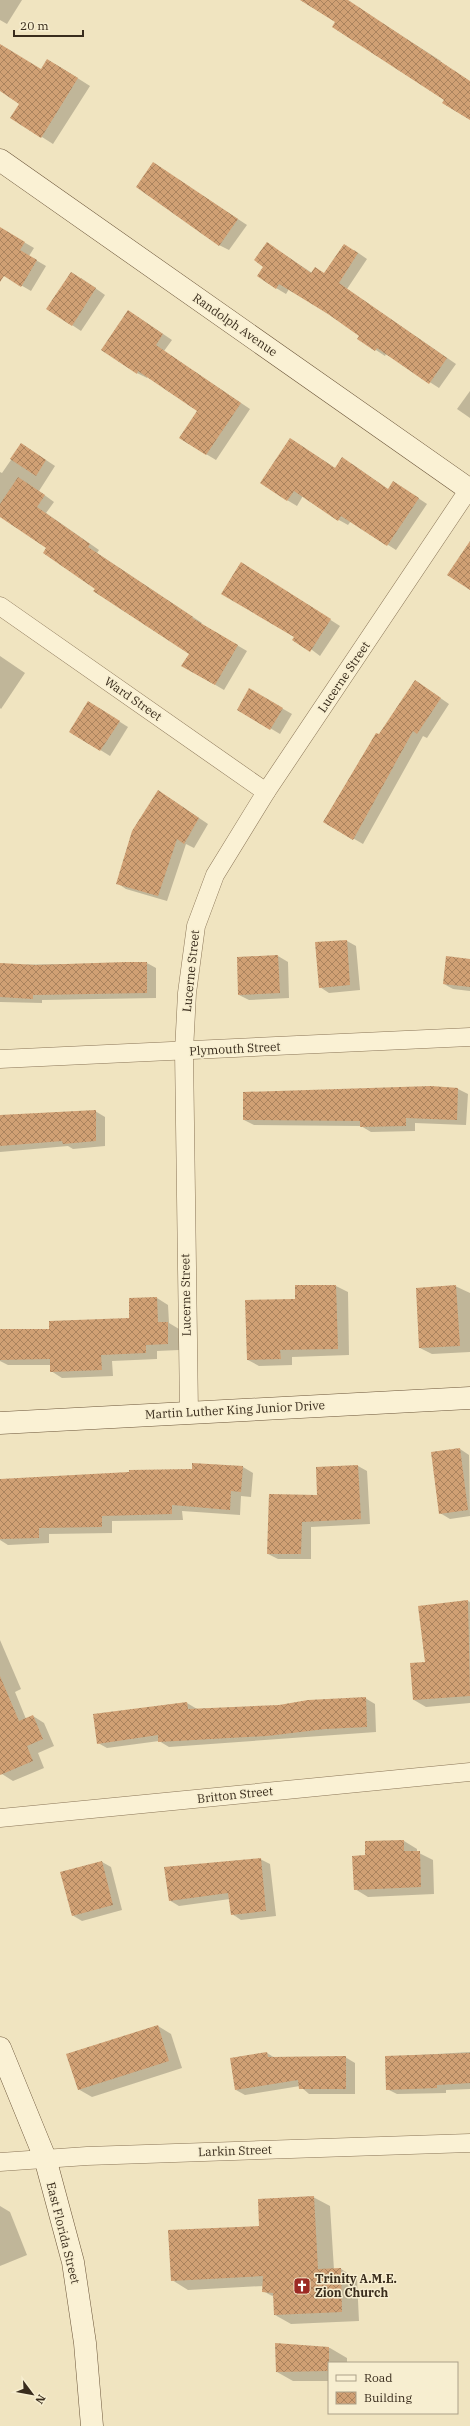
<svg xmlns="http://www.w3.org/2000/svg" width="470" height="2426" font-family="'IBM Plex Serif',serif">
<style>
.shadow{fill:#0003}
.building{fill:url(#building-cross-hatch)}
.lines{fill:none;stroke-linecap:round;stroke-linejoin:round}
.street-casing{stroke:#8a7557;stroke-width:19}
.secondary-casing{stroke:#6c563a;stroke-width:23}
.street{stroke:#faf1d4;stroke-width:18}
.secondary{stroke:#faf1d4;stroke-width:22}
.labels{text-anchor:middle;stroke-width:3;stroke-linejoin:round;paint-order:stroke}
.street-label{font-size:12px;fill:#392c1c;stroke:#f7eed0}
.poi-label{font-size:12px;font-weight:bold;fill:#392c1c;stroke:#f7eed0;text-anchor:start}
</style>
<defs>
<pattern id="building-cross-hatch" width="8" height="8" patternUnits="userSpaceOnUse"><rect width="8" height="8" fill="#d0a074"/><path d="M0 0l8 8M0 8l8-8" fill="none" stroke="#aa835e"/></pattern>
</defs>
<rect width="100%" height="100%" fill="#f0e4c0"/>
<g class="shadow">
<polygon points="0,0 22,0 7,24 0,20"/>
<polygon points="302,0 346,0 441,61 439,63 470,82 470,118 336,22"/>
<polygon points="0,45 41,70 60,67 90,86 53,144 42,137 21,103 0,90"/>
<polygon points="153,163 247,225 229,250 219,245"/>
<polygon points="0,228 34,248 29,256 46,266 31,291 0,273"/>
<polygon points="267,243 312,273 325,274 354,250 367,259 347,289 456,364 439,388 386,354 385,356 376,350 359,339 361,335 289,289 286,294 276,288 264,267"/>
<polygon points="81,278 105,295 81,331 72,325"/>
<polygon points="138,317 172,340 164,351 250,409 216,460 206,454 199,411 148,376 147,378 137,373"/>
<polygon points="470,391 470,418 457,409"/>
<polygon points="291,439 335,468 352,464 389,490 403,488 427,504 396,550 351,521 348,525 339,520 303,496 297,506 287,500"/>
<polygon points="22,444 55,466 39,491 54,502 46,513 99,550 97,553 202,623 201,624 247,651 224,690 183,666 190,653 48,548 0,516 0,472 2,473"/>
<polygon points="251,569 340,626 320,656 295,637"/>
<polygon points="0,656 25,673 1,709 0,708"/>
<polygon points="416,681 449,704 427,738 423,736 363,844 325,822"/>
<polygon points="250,690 292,714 280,734 238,709"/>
<polygon points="98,708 128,727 110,756 70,731"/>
<polygon points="168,797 208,824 194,848 186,844 167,901 126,889 117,883"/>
<polygon points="347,941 356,946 360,990 329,993 320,987"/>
<polygon points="278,956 288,962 289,998 249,1000 239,995 238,958"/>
<polygon points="470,960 470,991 453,989 444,984"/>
<polygon points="147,963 156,968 156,998 42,1000 42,1003 0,1002 0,965"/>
<polygon points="431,1087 458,1089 468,1094 466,1125 415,1123 415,1131 371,1132 361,1126 254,1125 244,1120"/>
<polygon points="95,1111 105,1117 105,1146 73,1149 68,1146 0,1152 0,1116"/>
<polygon points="296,1286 336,1286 348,1292 349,1355 292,1357 292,1365 259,1366 248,1360 296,1300"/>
<polygon points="455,1286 470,1293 470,1352 432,1354 420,1348"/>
<polygon points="157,1298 168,1305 169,1323 179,1329 179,1350 157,1351 157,1359 112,1361 113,1376 62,1378 51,1371 51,1365 8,1365 0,1361 0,1330 50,1330 130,1319"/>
<polygon points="460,1449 469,1455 470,1516 450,1519 440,1513"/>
<polygon points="358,1466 367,1471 370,1524 311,1527 311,1559 278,1559 268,1554 318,1496"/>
<polygon points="243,1467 253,1473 251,1497 241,1496 240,1515 182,1511 183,1520 112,1521 112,1533 49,1534 49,1543 8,1545 0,1540 0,1480"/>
<polygon points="468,1601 470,1602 470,1703 426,1707 414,1700 426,1663"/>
<polygon points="0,1640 21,1689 15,1692 26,1719 33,1716 44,1723 54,1746 38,1753 44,1768 13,1781 2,1774 0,1770"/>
<polygon points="365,1698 375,1704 376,1732 169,1747 159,1741 107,1748 98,1743 187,1703 197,1709 279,1706"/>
<polygon points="404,1841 417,1849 417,1852 433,1860 434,1894 368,1897 355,1889 366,1856"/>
<polygon points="260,1859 270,1864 276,1916 241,1920 232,1914 230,1899 179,1906 169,1900"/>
<polygon points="102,1862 111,1867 122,1910 82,1921 72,1915"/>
<polygon points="158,2026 171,2034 182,2068 92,2097 78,2089"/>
<polygon points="470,2052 470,2089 446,2090 446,2093 397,2094 387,2089 386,2057"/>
<polygon points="267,2053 275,2058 345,2057 355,2063 355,2094 309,2094 300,2086 245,2095 236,2090"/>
<polygon points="313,2197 330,2206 334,2270 341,2269 357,2279 359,2321 291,2324 275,2315 274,2297 263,2291 263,2286 188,2290 172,2280"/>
<polygon points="0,2206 10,2212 27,2255 0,2266"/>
<polygon points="276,2344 330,2348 347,2358 347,2363 329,2363 329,2381 293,2381 277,2372"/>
</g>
<g class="building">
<polygon points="300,0 348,0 470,81 470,120 442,103 444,100 332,27 335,22"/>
<polygon points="0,44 41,69 47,59 78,78 41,138 10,118 19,104 0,91"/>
<polygon points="153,162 238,219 219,246 136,187"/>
<polygon points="0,227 25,242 20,250 37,260 21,287 4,276 0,282"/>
<polygon points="267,242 311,273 315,267 324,273 344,244 358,253 339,283 447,358 429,384 377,348 375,351 357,339 359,336 328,314 279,284 276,289 257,276 263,267 254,260"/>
<polygon points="71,272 96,288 72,326 46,309"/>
<polygon points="128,310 163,334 156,345 241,403 206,455 179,438 197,411 138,371 137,374 101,350"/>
<polygon points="290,438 335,468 342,457 388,489 393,481 419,498 387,546 341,516 338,521 294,491 287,501 260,483"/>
<polygon points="21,443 46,460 36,476 10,459"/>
<polygon points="18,477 45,495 37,507 90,544 88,547 193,617 192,618 238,645 215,685 181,666 189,654 93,591 95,589 43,553 46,548 0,517 0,504"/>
<polygon points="470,541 470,590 447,575"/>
<polygon points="241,562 331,619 310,652 292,640 294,637 221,594"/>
<polygon points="415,680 441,698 417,734 413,731 353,840 323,822 376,733 379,734"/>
<polygon points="249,688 283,708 270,730 237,710"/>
<polygon points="88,701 120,721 100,751 69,732"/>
<polygon points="158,790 199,818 184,844 177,839 158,896 116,884 132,831"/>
<polygon points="347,940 350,985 319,988 315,942"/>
<polygon points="278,955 280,993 238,995 237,957"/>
<polygon points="446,956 470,959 470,987 443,984"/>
<polygon points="126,962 147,962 147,993 33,995 33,999 0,997 0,963 36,965"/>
<polygon points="431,1086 458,1088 457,1120 406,1118 406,1126 360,1127 360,1121 243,1120 243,1092"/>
<polygon points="96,1110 96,1141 63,1144 62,1141 0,1146 0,1115"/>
<polygon points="295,1285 336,1285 338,1349 280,1350 281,1359 247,1360 245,1300 295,1299"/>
<polygon points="456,1285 460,1346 419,1348 416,1288"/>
<polygon points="157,1297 158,1322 168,1322 168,1344 146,1345 146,1353 101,1355 102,1370 50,1372 50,1359 0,1360 0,1329 49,1329 49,1321 129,1318 129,1298"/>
<polygon points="460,1448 468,1510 439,1514 431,1452"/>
<polygon points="192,1463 243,1466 241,1492 231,1491 230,1510 172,1505 172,1514 102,1516 102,1527 39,1528 39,1538 0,1539 0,1479 129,1472 129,1470 192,1469"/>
<polygon points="358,1465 361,1519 302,1522 301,1554 267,1554 269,1494 317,1495 316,1467"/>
<polygon points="468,1600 470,1696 413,1700 410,1663 425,1662 418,1606"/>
<polygon points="0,1676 19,1721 33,1715 43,1739 27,1746 33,1761 0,1775"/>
<polygon points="366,1697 367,1727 325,1729 267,1736 158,1742 158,1735 97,1744 93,1714 187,1702 188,1709 279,1705 308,1700"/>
<polygon points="404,1840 404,1851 420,1851 421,1887 354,1890 352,1856 365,1855 365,1841"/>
<polygon points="261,1858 266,1911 231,1915 228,1893 169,1901 164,1867"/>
<polygon points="102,1861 113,1905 72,1916 60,1872"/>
<polygon points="158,2025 169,2061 78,2090 66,2054"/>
<polygon points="267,2052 268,2057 346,2056 346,2089 299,2089 298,2080 235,2090 230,2058"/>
<polygon points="470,2053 470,2083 437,2085 437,2088 386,2090 385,2056"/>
<polygon points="314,2196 318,2269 341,2268 342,2312 274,2315 273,2293 262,2292 263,2276 171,2281 168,2230 259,2226 258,2199"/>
<polygon points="275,2343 329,2347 329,2371 276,2372"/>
</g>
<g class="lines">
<g class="street-casing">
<g id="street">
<polyline points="0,606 266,792"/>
<polyline points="0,1059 470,1037"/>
<polyline points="189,1412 184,1051 187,993 196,926 215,875 266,792 469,489"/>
<polyline points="0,1818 470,1772"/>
<polyline points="0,2162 87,2156 470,2143"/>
</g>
</g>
<g class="secondary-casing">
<g id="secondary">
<polyline points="0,160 470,490"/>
<polyline points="0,1423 470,1398"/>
<polyline points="0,2048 45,2158 73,2262 85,2343 92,2426"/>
</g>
</g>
<use href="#street" class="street"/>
<use href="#secondary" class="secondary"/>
</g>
<defs>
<g id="church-square" transform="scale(0.9)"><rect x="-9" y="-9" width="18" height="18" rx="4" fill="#9c2a24" stroke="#f7eed0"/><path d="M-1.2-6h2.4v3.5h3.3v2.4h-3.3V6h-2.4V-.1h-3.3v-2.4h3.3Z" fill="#fff"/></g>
</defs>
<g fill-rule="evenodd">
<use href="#church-square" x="302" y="2286"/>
</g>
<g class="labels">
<g class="street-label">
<text transform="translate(235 325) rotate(35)" y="4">Randolph Avenue</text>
<text transform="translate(344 677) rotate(-56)" y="4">Lucerne Street</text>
<text transform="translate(133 699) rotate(35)" y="4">Ward Street</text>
<text transform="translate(191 971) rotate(-84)" y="4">Lucerne Street</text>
<text transform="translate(235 1049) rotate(-3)" y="4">Plymouth Street</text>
<text transform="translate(186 1295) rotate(-91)" y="4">Lucerne Street</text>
<text transform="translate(235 1410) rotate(-3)" y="4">Martin Luther King Junior Drive</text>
<text transform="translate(235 1795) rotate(-6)" y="4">Britton Street</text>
<text transform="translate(235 2151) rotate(-2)" y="4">Larkin Street</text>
<text transform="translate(63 2233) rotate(76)" y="4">East Florida Street</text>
</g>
<g class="poi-label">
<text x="315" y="2283">Trinity A.M.E.<tspan x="315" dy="14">Zion Church</tspan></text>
</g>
</g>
<rect x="328" y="2362" width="130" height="52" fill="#f7eed0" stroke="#aba088"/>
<rect x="336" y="2375" width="20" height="6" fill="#faf1d4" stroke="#aba088"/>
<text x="364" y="2382" font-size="12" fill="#392c1c">Road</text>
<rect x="336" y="2392" width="20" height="12" fill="url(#building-cross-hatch)" stroke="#aba088"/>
<text x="364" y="2402" font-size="12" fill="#392c1c">Building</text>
<g transform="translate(32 2394) rotate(122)" stroke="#f7eed0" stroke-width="3" paint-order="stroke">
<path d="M0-3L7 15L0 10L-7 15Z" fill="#392c1c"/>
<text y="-6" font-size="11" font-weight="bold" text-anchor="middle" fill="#392c1c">N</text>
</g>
<path d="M14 30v6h69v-6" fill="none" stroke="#392c1c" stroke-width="2"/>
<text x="20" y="30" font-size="12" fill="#392c1c" stroke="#f7eed0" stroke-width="3" paint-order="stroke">20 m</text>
</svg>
